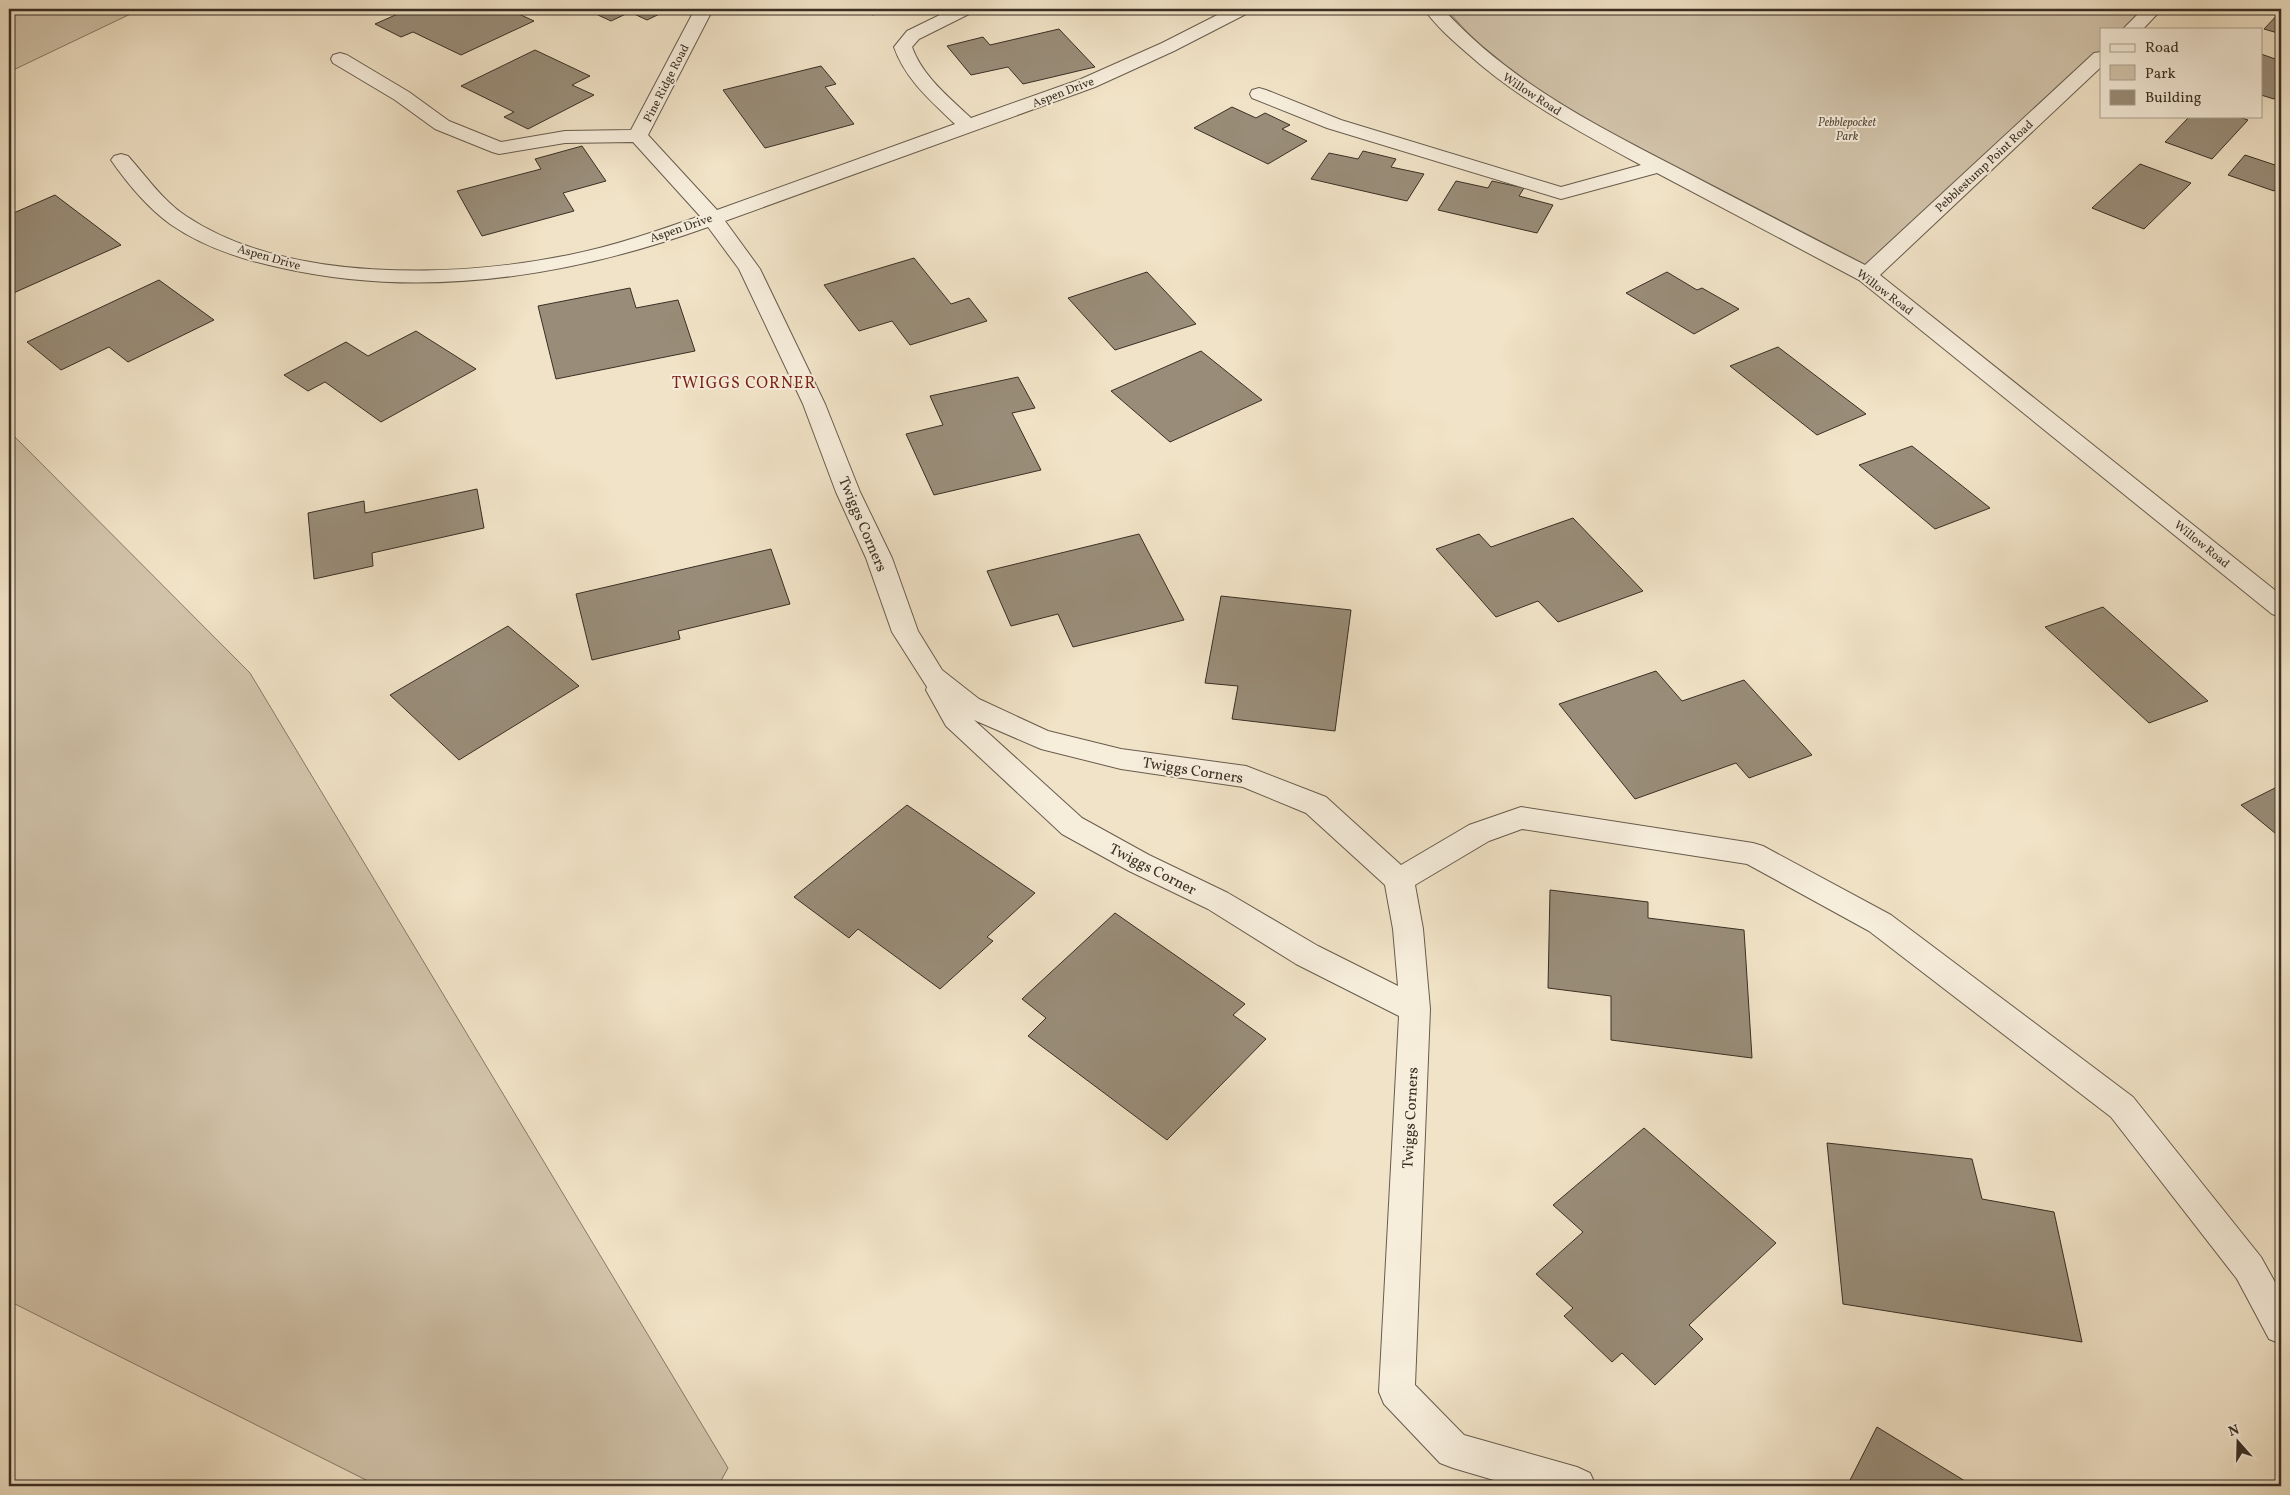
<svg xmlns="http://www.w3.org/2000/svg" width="2290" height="1495" font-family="Vollkorn,serif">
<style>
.green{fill:#d2c4ab;stroke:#867a68}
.building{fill:#998d79;stroke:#392f24}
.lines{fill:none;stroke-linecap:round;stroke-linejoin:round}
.minor-casing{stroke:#675c4d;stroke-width:2}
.minor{fill:#f6eddb;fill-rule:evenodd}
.labels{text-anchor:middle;stroke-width:4;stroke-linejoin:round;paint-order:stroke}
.far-street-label{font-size:12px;fill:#392f24;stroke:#f6eddb}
.far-park-label{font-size:12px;font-style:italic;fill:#584d3f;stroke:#f6eddb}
.street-label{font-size:15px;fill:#392f24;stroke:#f6eddb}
.neighbourhood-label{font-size:16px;letter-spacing:1px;fill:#7a1f14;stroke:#f6eddb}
</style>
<rect width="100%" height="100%" fill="#f1e3c7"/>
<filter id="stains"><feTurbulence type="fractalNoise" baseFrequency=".004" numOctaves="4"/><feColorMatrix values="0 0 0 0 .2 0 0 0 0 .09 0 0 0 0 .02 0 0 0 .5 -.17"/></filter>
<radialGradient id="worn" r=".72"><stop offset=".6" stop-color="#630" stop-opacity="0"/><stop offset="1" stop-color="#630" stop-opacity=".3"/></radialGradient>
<g class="green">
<polygon points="9,9 141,9 9,72"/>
<polygon points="1446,9 2153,9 2132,29 2101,29 2101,57 1867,275 1514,83"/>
<polygon points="9,431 250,673 728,1468 718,1486 378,1486 9,1301"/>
</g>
<g class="building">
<polygon points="409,9 508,9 534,21 461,55 413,32 401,37 375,24"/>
<polygon points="585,9 670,9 647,20 630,12 611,21"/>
<polygon points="860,9 884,9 873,15"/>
<polygon points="2281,11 2281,34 2264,29"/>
<polygon points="1059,29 1095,67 1023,84 1008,67 971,75 947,46 983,37 990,45"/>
<polygon points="535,50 590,76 572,85 594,95 528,129 504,117 514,112 461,86"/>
<polygon points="2261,54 2281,61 2281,93 2274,99 2261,95"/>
<polygon points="821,66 836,84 825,87 854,124 765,148 723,90"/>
<polygon points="1232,107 1256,118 1265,113 1290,125 1282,129 1307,141 1268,164 1194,128"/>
<polygon points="2190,116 2236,116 2248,120 2212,159 2165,142"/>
<polygon points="582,146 606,181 563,193 574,211 482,236 457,191 541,169 535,159"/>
<polygon points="1363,151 1396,159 1391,167 1424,174 1407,201 1311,179 1329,153 1358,159"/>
<polygon points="2245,155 2281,167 2281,182 2274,191 2228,175"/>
<polygon points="2140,164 2191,183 2144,229 2092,208"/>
<polygon points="1456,181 1488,188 1492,181 1524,188 1519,196 1553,205 1537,233 1438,210"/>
<polygon points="55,195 121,245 9,295 9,215"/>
<polygon points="914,258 951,304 969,298 987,321 910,345 892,321 859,331 824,285"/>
<polygon points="1147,272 1196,324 1115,350 1068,298"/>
<polygon points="1667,272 1697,290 1702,288 1739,309 1694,334 1626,293"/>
<polygon points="159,280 214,320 128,362 109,347 61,370 27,342"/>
<polygon points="630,288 636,308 678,300 695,351 556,379 538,306"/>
<polygon points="416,331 476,369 381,422 325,382 308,391 284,375 346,342 368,356"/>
<polygon points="1778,347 1866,414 1817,435 1730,366"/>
<polygon points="1201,351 1262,400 1170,442 1111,391"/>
<polygon points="1018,377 1035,408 1012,413 1041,470 934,495 906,434 943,425 930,396"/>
<polygon points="1912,446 1990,508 1935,529 1859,465"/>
<polygon points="477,489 484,528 372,553 373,566 314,579 308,513 364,501 365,513"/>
<polygon points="1573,518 1643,591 1558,622 1538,601 1496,617 1436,549 1479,534 1491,547"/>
<polygon points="1139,534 1184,620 1073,647 1058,614 1011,626 987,571"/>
<polygon points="771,549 790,604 678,631 680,639 592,660 576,594"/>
<polygon points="1221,596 1351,610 1335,731 1232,719 1238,686 1205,683"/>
<polygon points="2103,607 2208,701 2149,723 2045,627"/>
<polygon points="508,626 579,686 459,760 390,695"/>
<polygon points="1656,671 1682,701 1744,680 1812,755 1749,778 1736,763 1635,799 1559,704"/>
<polygon points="2281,785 2281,838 2241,805"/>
<polygon points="907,805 1035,893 987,937 993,941 940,989 858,929 849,938 794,897"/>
<polygon points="1550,890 1648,902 1648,918 1744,930 1752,1058 1611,1040 1611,996 1548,988"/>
<polygon points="1115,913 1245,1004 1233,1015 1266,1039 1167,1140 1028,1036 1046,1018 1022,999"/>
<polygon points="1644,1128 1776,1243 1689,1325 1703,1339 1655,1385 1622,1353 1612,1362 1564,1316 1573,1308 1536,1274 1583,1232 1553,1205"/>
<polygon points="1827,1143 1972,1159 1982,1199 2054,1212 2082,1342 1843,1304"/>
<polygon points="1877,1427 1973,1486 1847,1486"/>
</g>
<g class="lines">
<g class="minor-casing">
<g id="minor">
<path d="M695,9H713L648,135L717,210L955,124C931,101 905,79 894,47L907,31L952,9H974L971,13L919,39L912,47C923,77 949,97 971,118L1081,79L1162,43L1229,9H1251L1248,13L1174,51L1095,87L725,221L760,269L825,404L860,492L892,558L918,631L942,670L979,699L1048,731L1121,749L1246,766L1326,797L1401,865L1469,825L1521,807L1753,843L1763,846L1891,915L2133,1097L2261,1257L2281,1293V1344L2269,1339L2237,1279L2111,1117L1869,931L1747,864L1522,829L1489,841L1415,885L1423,929L1430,1009L1415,1385L1464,1435L1577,1467L1590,1473L1596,1486H1514L1453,1468L1440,1463L1384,1404L1379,1392L1399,1016L1296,964L1208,909L1129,871L1062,834L946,726L926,690L927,687L892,632L866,558L836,492L803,404L739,269L708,227C572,276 425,300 282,268C243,260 203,247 170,224C148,208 127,183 111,160L114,156L121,154L128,156C146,176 163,201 186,216C286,283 455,278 569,255C614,246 657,231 700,216L633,142L565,143L499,154L492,152L435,129L395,100L333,63L331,59L333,55L340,53L347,55L409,92L449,121L501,142L565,131L631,130ZM974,720L1041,749L1121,769L1243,787L1306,813L1385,885L1393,929L1398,986L1318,946L1228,893L1149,855L1082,818Z"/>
<path d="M1424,9H1443C1509,81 1591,123 1676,167C1739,200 1802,233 1865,265L2094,53L2101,52V67L1880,275L2281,595V617L2272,614L1859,280L1657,173L1561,199L1327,128L1252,98L1250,94L1252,90L1259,88L1266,90L1341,120L1561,187L1641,165C1580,132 1519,100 1467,53C1452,40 1436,26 1424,9Z"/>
<polygon points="2143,9 2162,9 2143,29 2123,29"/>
</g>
</g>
<use href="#minor" class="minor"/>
</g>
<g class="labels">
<g class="far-street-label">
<text transform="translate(666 83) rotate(-63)" y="4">Pine Ridge Road</text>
<text transform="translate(1063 92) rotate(-21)" y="4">Aspen Drive</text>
<text transform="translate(1532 94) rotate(33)" y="4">Willow Road</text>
<text transform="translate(1984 166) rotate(-43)" y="4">Pebblestump Point Road</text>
<text transform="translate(681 228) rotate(-19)" y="4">Aspen Drive</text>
<text transform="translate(269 257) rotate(16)" y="4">Aspen Drive</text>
<text transform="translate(1885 292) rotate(37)" y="4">Willow Road</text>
<text transform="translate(2202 544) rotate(39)" y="4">Willow Road</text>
</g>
<g class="far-park-label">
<text x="1847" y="126">Pebblepocket<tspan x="1847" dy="14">Park</tspan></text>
</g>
<g class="street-label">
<text transform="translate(863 524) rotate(67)" y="5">Twiggs Corners</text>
<text transform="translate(1193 770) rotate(9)" y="5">Twiggs Corners</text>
<text transform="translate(1153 869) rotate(27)" y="5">Twiggs Corner</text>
<text transform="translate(1410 1118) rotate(-87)" y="5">Twiggs Corners</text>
</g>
<g class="neighbourhood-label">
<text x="744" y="388">TWIGGS CORNER</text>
</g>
</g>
<rect width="2290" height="1495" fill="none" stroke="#f1e3c7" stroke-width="30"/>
<rect x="10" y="10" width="2270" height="1475" fill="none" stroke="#392f24" stroke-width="2.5"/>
<rect x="15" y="15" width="2260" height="1465" fill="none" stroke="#392f24"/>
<rect x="2100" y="28" width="162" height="90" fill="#f6eddb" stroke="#aaa192"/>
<rect x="2110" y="44" width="25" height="8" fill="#f6eddb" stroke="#aaa192"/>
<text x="2145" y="52" font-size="15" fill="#392f24">Road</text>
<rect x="2110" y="65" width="25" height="15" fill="#d2c4ab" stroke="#aaa192"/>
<text x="2145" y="78" font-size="15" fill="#392f24">Park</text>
<rect x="2110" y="90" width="25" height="15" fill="#998d79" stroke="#aaa192"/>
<text x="2145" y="102" font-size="15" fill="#392f24">Building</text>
<g transform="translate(2238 1442) rotate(340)" stroke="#f6eddb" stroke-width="4" paint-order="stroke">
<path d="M0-4L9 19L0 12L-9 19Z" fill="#392f24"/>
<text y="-8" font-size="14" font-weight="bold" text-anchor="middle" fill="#392f24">N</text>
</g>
<rect width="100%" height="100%" filter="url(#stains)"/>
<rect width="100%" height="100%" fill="url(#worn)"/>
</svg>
